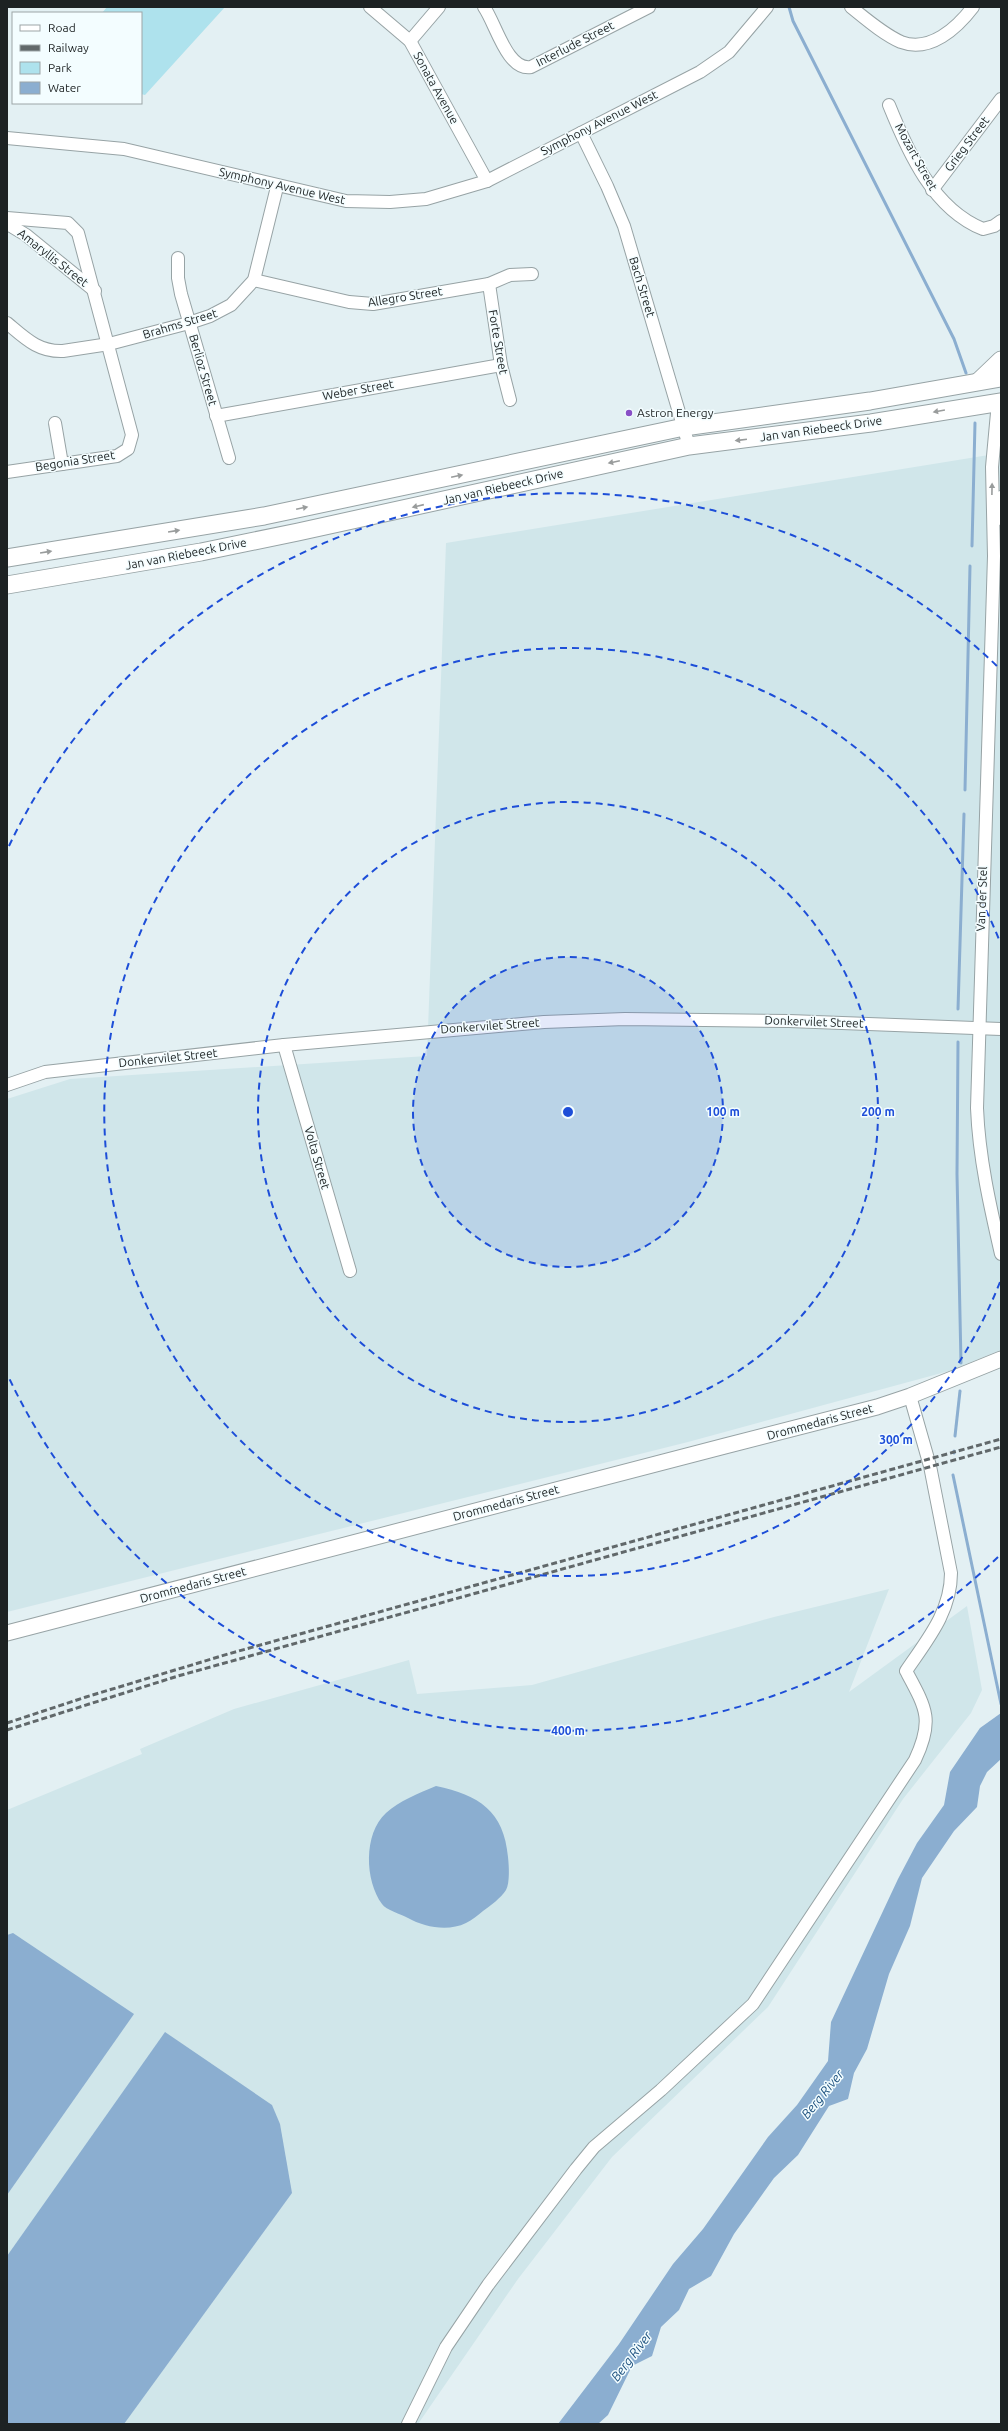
<svg xmlns="http://www.w3.org/2000/svg" width="1008" height="2431" font-family="Ubuntu,sans-serif">
<style>
.built{fill:#d0e6ea}
.green{fill:#aee2ed}
.water{fill:#8baed0}
.lines{fill:none;stroke-linecap:round;stroke-linejoin:round}
.stream{stroke:#8baed0;stroke-width:3}
.minor-casing{stroke:#97a3a5;stroke-width:14}
.tertiary-casing{stroke:#97a3a5;stroke-width:17}
.secondary-casing{stroke:#97a3a5;stroke-width:19}
.minor{stroke:#fff;stroke-width:12}
.tertiary{stroke:#fff;stroke-width:15}
.secondary{stroke:#fff;stroke-width:17}
.rail{stroke:#61686a;stroke-width:3;stroke-dasharray:6 3;stroke-linecap:butt}
.oneway{fill:#999c9c}
.ring{fill:none;stroke:#1d4ed8;stroke-width:2;stroke-dasharray:7 5}
.poi-dot{fill:#884fc6;stroke:#f3fdff;stroke-width:1.5}
.labels{text-anchor:middle;stroke-width:3;stroke-linejoin:round;paint-order:stroke}
.street-label{font-size:12px;fill:#1d2223;stroke:#f3fdff}
.poi-label{font-size:12px;fill:#1d2223;stroke:#f3fdff;text-anchor:start}
.water-label{font-size:13px;font-style:italic;fill:#1d517f;stroke:#f3fdff}
.centre{fill:#1d4ed8;stroke:#f3fdff;stroke-width:2}
.ring-label{font-size:12px;text-anchor:middle;font-weight:bold;fill:#1d4ed8;stroke:#f3fdff;stroke-width:3;stroke-linejoin:round;paint-order:stroke}
</style>
<rect width="100%" height="100%" fill="#e3f0f3"/>
<g class="built">
<polygon points="1001,453 1001,1350 949,1371 688,1442 7,1612 7,1099 70,1079 427,1056 446,543"/>
<polygon points="889,1589 849,1692 967,1606 982,1690 971,1713 903,1799 768,2007 612,2157 518,2279 418,2424 7,2424 7,1810 142,1754 140,1749 234,1709 409,1660 417,1694 532,1685 774,1617"/>
</g>
<polygon class="green" points="107,7 225,7 145,95 141,94 141,13 102,13"/>
<g class="water">
<polygon points="1001,1713 1001,1759 987,1772 980,1786 977,1807 954,1831 922,1878 910,1926 889,1974 867,2049 854,2073 848,2099 829,2106 798,2155 774,2178 734,2234 711,2276 689,2289 679,2310 661,2327 652,2356 632,2366 608,2415 598,2424 558,2424 619,2344 673,2264 703,2229 768,2137 797,2105 828,2061 831,2022 898,1879 917,1843 944,1805 950,1772 980,1728"/>
<path d="M436,1786C479,1795 504,1811 508,1857C509,1866 510,1883 506,1890C501,1898 490,1906 483,1911C478,1915 472,1920 466,1923C448,1932 424,1927 408,1918C401,1914 386,1910 382,1904C365,1881 363,1834 386,1813C399,1801 419,1793 436,1786Z"/>
<polygon points="13,1933 134,2014 7,2195 7,1935"/>
<polygon points="165,2032 272,2105 280,2124 292,2193 124,2424 7,2424 7,2256"/>
</g>
<g class="lines">
<g class="stream">
<polyline points="789,7 793,21 954,339 966,373"/>
<polyline points="972,546 975,423"/>
<polyline points="965,790 970,566"/>
<polyline points="958,1009 964,814"/>
<polyline points="958,1042 957,1174 961,1363"/>
<polyline points="955,1436 960,1391"/>
<polyline points="954,1453 954,1451"/>
<polyline points="953,1475 1001,1704"/>
</g>
<g class="minor-casing">
<g id="minor">
<polyline points="370,7 410,41 487,181"/>
<path d="M484,7C496,24 507,71 531,67L649,7"/>
<path d="M851,7C866,19 883,34 901,42C930,53 957,28 973,7"/>
<polyline points="410,41 439,7"/>
<path d="M889,105C908,152 933,209 983,229L994,226L1001,221"/>
<polyline points="581,133 607,186 624,226 689,446"/>
<polyline points="7,138 124,149 346,201 390,202 426,199 487,181 700,72 729,52 767,7"/>
<polyline points="932,190 1001,99"/>
<polyline points="7,218 68,223 78,233 132,435 128,449 117,456 7,472"/>
<polyline points="11,226 26,235 95,291"/>
<polyline points="178,258 178,278 181,294 229,458"/>
<polyline points="254,280 349,302 373,304 489,284 510,275 532,274"/>
<polyline points="489,284 501,365 510,400"/>
<path d="M7,323C25,338 38,352 63,351L109,344L189,323L210,316L231,305L254,280L277,187"/>
<path d="M998,402L992,467L994,556L977,1108C979,1158 990,1206 1001,1254"/>
<polyline points="216,416 501,365"/>
<polyline points="55,423 62,464"/>
<polyline points="998,519 1001,497"/>
<polyline points="284,1045 350,1271"/>
<polyline points="7,1085 45,1072 284,1045 544,1022 625,1019 789,1021 1001,1029"/>
<path d="M408,2424L446,2347L488,2285L576,2169L594,2147L661,2090L753,2004L915,1760C934,1720 926,1708 906,1671C927,1640 951,1612 951,1573L930,1466L910,1396"/>
</g>
</g>
<g class="tertiary-casing">
<polyline id="tertiary" points="7,1633 725,1446 877,1407 910,1396 1001,1359"/>
</g>
<g class="secondary-casing">
<g id="secondary">
<polyline points="979,381 1001,360"/>
<polyline points="7,558 264,516 684,427 870,401 1001,378"/>
<polyline points="7,585 201,552 298,532 689,446 871,423 1001,402"/>
</g>
</g>
<use href="#minor" class="minor"/>
<use href="#tertiary" class="tertiary"/>
<use href="#secondary" class="secondary"/>
<g class="rail">
<polyline points="7,1723 86,1697 228,1654 1001,1439"/>
<polyline points="7,1730 178,1676 1001,1447"/>
</g>
</g>
<defs><path id="oneway-solid" d="M-6-.8H1V-3.2L6.5 0L1 3.2V.8H-6Z"/></defs>
<g class="oneway">
<use href="#oneway-solid" transform="translate(939 411) rotate(170)"/>
<use href="#oneway-solid" transform="translate(741 440) rotate(173)"/>
<use href="#oneway-solid" transform="translate(614 462) rotate(168)"/>
<use href="#oneway-solid" transform="translate(457 476) rotate(-12)"/>
<use href="#oneway-solid" transform="translate(992 489) rotate(-89)"/>
<use href="#oneway-solid" transform="translate(418 506) rotate(167)"/>
<use href="#oneway-solid" transform="translate(302 508) rotate(-12)"/>
<use href="#oneway-solid" transform="translate(174 531) rotate(-9)"/>
<use href="#oneway-solid" transform="translate(46 552) rotate(-9)"/>
</g>
<circle cx="568" cy="1112" r="155" fill="#1d4ed8" fill-opacity=".12"/>
<g class="ring">
<circle cx="568" cy="1112" r="155"/>
<circle cx="568" cy="1112" r="310"/>
<path d="M1000 1282A464 464 0 1 1 1000 942"/>
<path d="M998 1557A619 619 0 0 1 9 1378M9 846A619 619 0 0 1 998 667"/>
</g>
<circle class="poi-dot" cx="629" cy="413" r="4"/>
<g class="labels">
<g class="street-label">
<text transform="translate(575 44) rotate(-27)" y="4">Interlude Street</text>
<text transform="translate(436 88) rotate(61)" y="4">Sonata Avenue</text>
<text transform="translate(599 123) rotate(-27)" y="4">Symphony Avenue West</text>
<text transform="translate(967 144) rotate(-53)" y="4">Grieg Street</text>
<text transform="translate(916 157) rotate(61)" y="4">Mozart Street</text>
<text transform="translate(282 186) rotate(13)" y="4">Symphony Avenue West</text>
<text transform="translate(53 258) rotate(38)" y="4">Amaryllis Street</text>
<text transform="translate(642 287) rotate(73)" y="4">Bach Street</text>
<text transform="translate(405 297) rotate(-9)" y="4">Allegro Street</text>
<text transform="translate(180 324) rotate(-17)" y="4">Brahms Street</text>
<text transform="translate(498 342) rotate(80)" y="4">Forte Street</text>
<text transform="translate(203 370) rotate(74)" y="4">Berlioz Street</text>
<text transform="translate(358 390) rotate(-10)" y="4">Weber Street</text>
<text transform="translate(821 429) rotate(-8)" y="4">Jan van Riebeeck Drive</text>
<text transform="translate(75 461) rotate(-9)" y="4">Begonia Street</text>
<text transform="translate(503 487) rotate(-13)" y="4">Jan van Riebeeck Drive</text>
<text transform="translate(186 554) rotate(-11)" y="4">Jan van Riebeeck Drive</text>
<text transform="translate(982 899) rotate(-88)" y="4">Van der Stel</text>
<text transform="translate(814 1022) rotate(2)" y="4">Donkervilet Street</text>
<text transform="translate(490 1026) rotate(-4)" y="4">Donkervilet Street</text>
<text transform="translate(168 1058) rotate(-6)" y="4">Donkervilet Street</text>
<text transform="translate(317 1158) rotate(74)" y="4">Volta Street</text>
<text transform="translate(820 1422) rotate(-15)" y="4">Drommedaris Street</text>
<text transform="translate(506 1503) rotate(-15)" y="4">Drommedaris Street</text>
<text transform="translate(193 1585) rotate(-15)" y="4">Drommedaris Street</text>
</g>
<g class="poi-label">
<text x="637" y="417">Astron Energy</text>
</g>
<g class="water-label">
<text transform="translate(822 2094) rotate(-51)" y="5">Berg River</text>
<text transform="translate(631 2356) rotate(-53)" y="5">Berg River</text>
</g>
</g>
<circle cx="568" cy="1112" r="6" class="centre"/>
<g class="ring-label">
<text x="723" y="1116">100 m</text>
<text x="878" y="1116">200 m</text>
<text x="896" y="1444">300 m</text>
<text x="568" y="1735">400 m</text>
</g>
<rect width="1008" height="2431" fill="none" stroke="#1d2223" stroke-width="16"/>
<rect x="12" y="12" width="130" height="92" fill="#f3fdff" stroke="#9da5a7"/>
<rect x="20" y="25" width="20" height="6" fill="#ffffff" stroke="#9da5a7"/>
<text x="48" y="32" font-size="12" fill="#1d2223">Road</text>
<rect x="20" y="45" width="20" height="6" fill="#61686a" stroke="#9da5a7"/>
<text x="48" y="52" font-size="12" fill="#1d2223">Railway</text>
<rect x="20" y="62" width="20" height="12" fill="#aee2ed" stroke="#9da5a7"/>
<text x="48" y="72" font-size="12" fill="#1d2223">Park</text>
<rect x="20" y="82" width="20" height="12" fill="#8baed0" stroke="#9da5a7"/>
<text x="48" y="92" font-size="12" fill="#1d2223">Water</text>
</svg>
